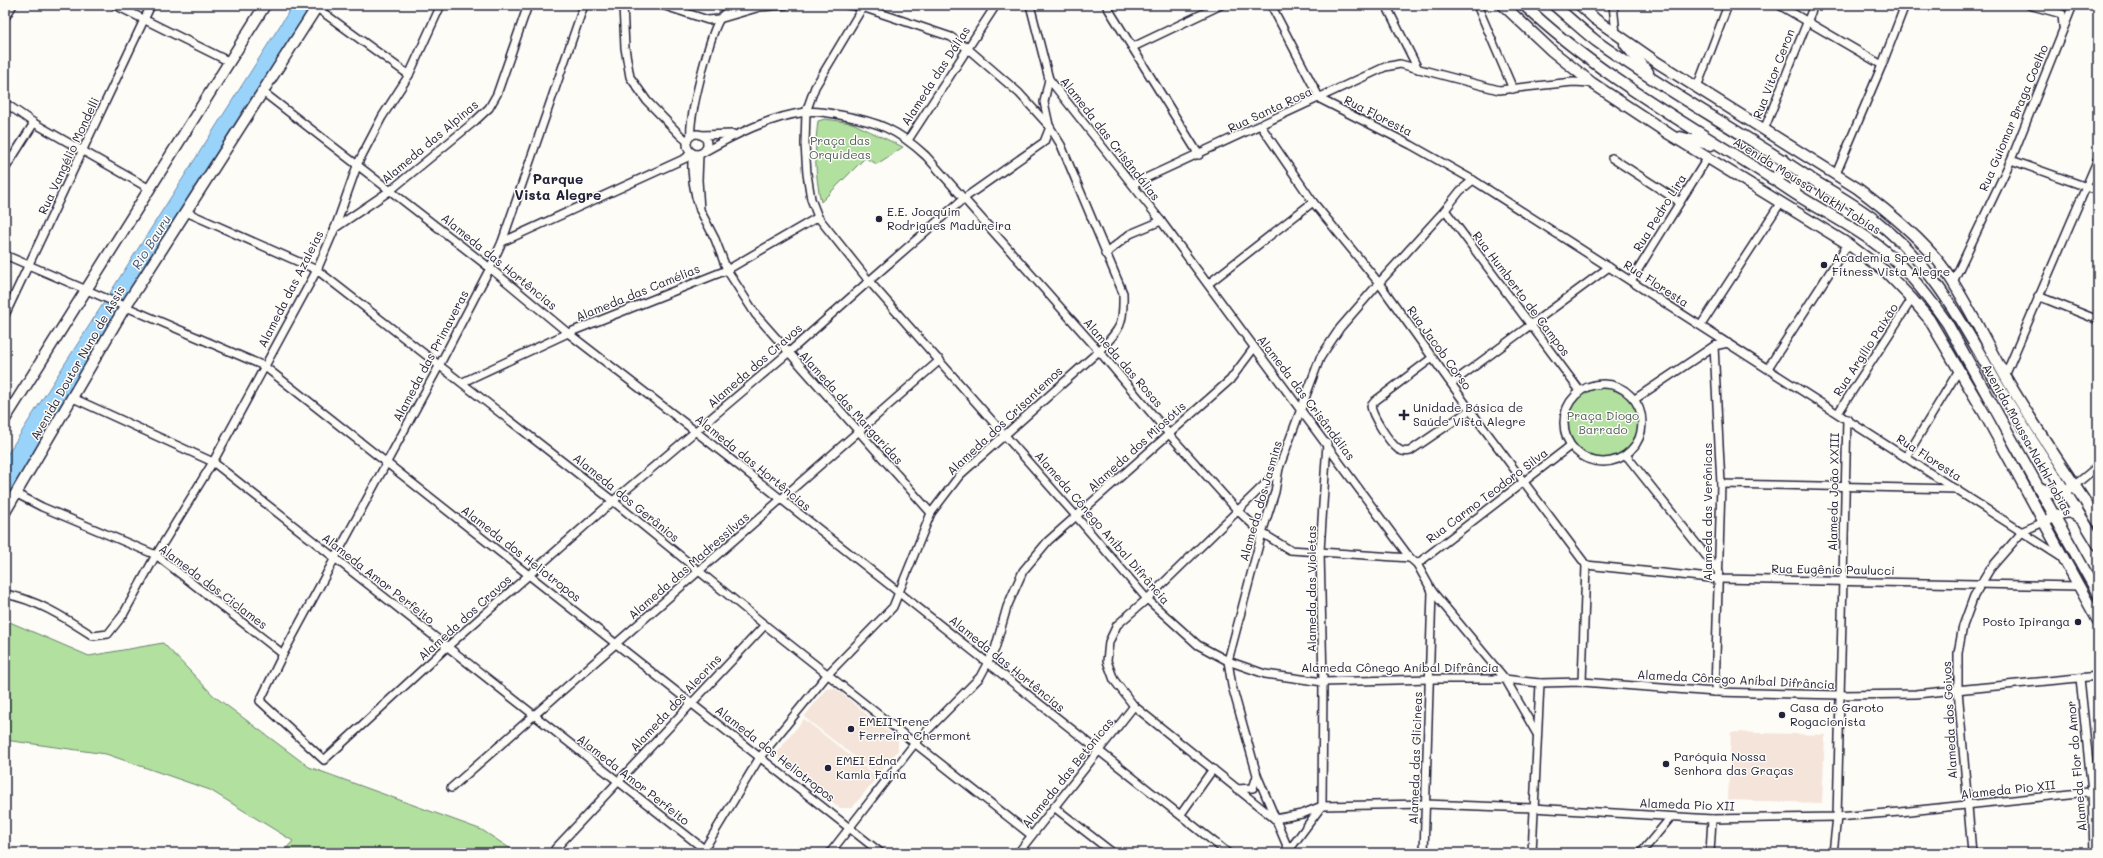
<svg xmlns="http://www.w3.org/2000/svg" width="2103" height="858" font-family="Mali,sans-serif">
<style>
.built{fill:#f5e4da}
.green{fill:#b2e09f;stroke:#6a816d}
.water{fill:#9ad3fa;stroke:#6a8cae}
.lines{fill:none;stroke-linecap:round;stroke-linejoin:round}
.street-casing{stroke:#22223b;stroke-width:10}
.secondary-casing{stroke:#22223b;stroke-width:13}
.street{stroke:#fdfcf7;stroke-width:7}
.secondary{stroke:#fdfcf7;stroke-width:10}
.poi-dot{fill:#22223b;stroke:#fdfcf7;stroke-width:1.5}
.labels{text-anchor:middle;stroke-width:3;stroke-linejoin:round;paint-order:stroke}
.street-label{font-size:12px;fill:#22223b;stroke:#fdfcf7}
.park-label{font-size:12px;fill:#4d5b59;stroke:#fdfcf7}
.poi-label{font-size:12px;fill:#22223b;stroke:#fdfcf7;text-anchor:start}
.water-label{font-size:13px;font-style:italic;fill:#465774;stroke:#fdfcf7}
.quarter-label{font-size:14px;font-weight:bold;fill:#22223b;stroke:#fdfcf7}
</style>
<rect width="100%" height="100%" fill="#fdfcf7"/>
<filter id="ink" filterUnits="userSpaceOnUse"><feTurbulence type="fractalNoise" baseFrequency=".025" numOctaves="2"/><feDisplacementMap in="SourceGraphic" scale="8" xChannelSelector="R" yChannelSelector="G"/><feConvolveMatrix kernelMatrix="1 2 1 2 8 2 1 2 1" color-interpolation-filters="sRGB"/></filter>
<g filter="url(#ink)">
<g class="built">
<polygon points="835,688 898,740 898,750 878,775 804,717 826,689"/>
<polygon points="804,719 877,777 852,808 840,808 779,759 777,752"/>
<polygon points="1731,732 1825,735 1822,803 1728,800"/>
</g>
<g class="green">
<path d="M825,119L852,123L903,147L877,164L865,158L821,202C815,174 814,150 818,121Z"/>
<circle cx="1603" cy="423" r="38"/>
<polygon points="5,620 89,656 163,643 214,696 309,767 482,830 517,853 282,853 293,841 210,790 106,754 5,740"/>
</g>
<polygon class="water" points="293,5 313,5 110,322 28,465 5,502 5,458"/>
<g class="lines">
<g class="street-casing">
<g id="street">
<polyline points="115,5 230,62"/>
<polyline points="584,5 502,242 490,268 439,366 283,654 260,701 324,760 447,647 613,501 788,353 869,281 963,199 1044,142 1050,127"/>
<polyline points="623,5 625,48 630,77 647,101 680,135 687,141"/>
<polyline points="662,5 708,20 719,19 760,7 786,5"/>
<polyline points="864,5 815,87 806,112 805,144 807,174 811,199 818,217 869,281 1076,516 1147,599 1198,645 1228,661 1265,674 1323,682 1430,679 1504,679 1540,683 1582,682 1715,692 1840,695 1916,694 2098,676"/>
<polyline points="1030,5 1049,79 1044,102 1049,125"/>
<polyline points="1106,5 1199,155"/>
<polyline points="1271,5 1320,99 1411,145 1473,180 2061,557"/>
<polyline points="1386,5 1418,69"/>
<polyline points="1477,5 1513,89"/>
<polyline points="1613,5 1616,34"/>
<polyline points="1779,5 1882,65"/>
<polyline points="2029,5 2062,14 2063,26"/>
<polyline points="317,8 409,75"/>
<polyline points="5,18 13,5"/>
<polyline points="1133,47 1221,5"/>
<polyline points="1049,79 1161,221 1410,558 1417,564 1432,591 1506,680 1537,734"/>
<polyline points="1697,87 1728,5"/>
<polyline points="263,92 490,268 568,333 695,431 1228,853"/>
<polyline points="5,103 34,123 150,189"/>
<polyline points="1261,126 1313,202 1379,283 1470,410 1586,565 1582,682"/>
<polyline points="1764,130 1814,5"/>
<circle cx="697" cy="144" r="10"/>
<polyline points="700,135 733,134"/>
<path d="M691,136C688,119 710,36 719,20C722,14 730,10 734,5"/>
<polyline points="908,140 996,5"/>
<path d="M692,153C691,173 693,191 700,210L698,180L699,154"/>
<path d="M702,153C734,135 769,117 806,112C817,110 829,113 840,115C878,122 897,129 926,156L1099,351L1169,434L1238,511L1262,533L1290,550L1410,558"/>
<polyline points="1612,158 1680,202"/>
<polyline points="2011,160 2098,191"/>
<polyline points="5,169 34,123"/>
<polyline points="1836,174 1882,65 1905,5"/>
<polyline points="1133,184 1385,67 1400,64 1499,90 1573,82 1592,83"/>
<polyline points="700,210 715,239 727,270 756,315 931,513"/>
<polyline points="1445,210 1580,391"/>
<polyline points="186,212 317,270 613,501 765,625 1031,835"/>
<polyline points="335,228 391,190 475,121 489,108 497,94 528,5"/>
<polyline points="502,242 686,158 691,152"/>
<polyline points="1105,254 1130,234 1161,221"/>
<polyline points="5,255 264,366 881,853"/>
<polyline points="1631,281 1708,157"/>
<polyline points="1953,282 2011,160 2073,5"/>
<polyline points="1208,284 1313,202"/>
<polyline points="2038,296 2098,320"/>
<polyline points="5,315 151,5"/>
<polyline points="1701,325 1781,202"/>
<path d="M1432,358L1375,401L1371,406C1372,416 1389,442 1398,449C1402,452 1405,452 1410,451L1470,410"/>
<polyline points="1768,368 1848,244"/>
<polyline points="2005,376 2098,159"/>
<polyline points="463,382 568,333 727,270 818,217"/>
<polyline points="1452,383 1609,267"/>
<circle cx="1603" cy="423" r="39"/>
<polyline points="73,398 213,462 709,853"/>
<polyline points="1635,399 1714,346"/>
<polyline points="1838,413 1912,299"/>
<polyline points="1626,455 1719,572"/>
<polyline points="1906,457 1959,370"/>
<polyline points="1721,484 1957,489"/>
<polyline points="2075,485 2098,466"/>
<polyline points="17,494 42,507 156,555 283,654"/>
<polyline points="1417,564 1570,446"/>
<polyline points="1586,565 1719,579 2079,586"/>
<path d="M5,594C38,600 65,618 93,636L108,634L123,615L156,555L213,462L317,270L335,228L358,163L382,117L409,75L441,5"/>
<polyline points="2080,678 2092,792 2094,853"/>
<polyline points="1715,692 1721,484 1714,346 1728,343"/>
<polyline points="451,788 940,360"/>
<polyline points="1237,789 1253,788 1257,776"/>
<polyline points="1322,806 1323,682 1320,551 1327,443"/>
<polyline points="1054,807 1113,853"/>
<polyline points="1181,814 1213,769"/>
<polyline points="1275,819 1302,814 1322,806 1425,804 1533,808 1712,819 1837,817 1900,812 2098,791"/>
<polyline points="1275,819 1134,706 1114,680 1107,661 1109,642 1117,625 1147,599 1263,486 1279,468"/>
<polyline points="555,849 765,625"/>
<path d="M702,853L760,757L828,674L893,607L931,513L960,475L1099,351C1121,328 1124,325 1123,293L1061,145L1050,127L1019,93L967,48L951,37L862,7L847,5"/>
<polyline points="830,853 915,743 980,677 995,649 1007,607 1023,571 1048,541 1230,380 1254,348"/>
<polyline points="1018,853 1134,706"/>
<polyline points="1287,853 1321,807"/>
<polyline points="1290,853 1257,775 1232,686 1228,661 1262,533 1275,492 1279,468 1320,358 1340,328 1379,283 1445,210 1460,191 1473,180"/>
<polyline points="1424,853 1432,591"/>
<polyline points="1532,853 1540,683"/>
<polyline points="1641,853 1671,817"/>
<polyline points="1710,853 1712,819"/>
<polyline points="1833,853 1837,817 1847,419"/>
<polyline points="1972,853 1958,690 1958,653 1963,626 1974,596 1990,569 2023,531 2044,522"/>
</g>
</g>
<g class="secondary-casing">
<g id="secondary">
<polyline points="1503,5 1552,51 1592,83 1669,134 1848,244 1886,272 1912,299 1929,319 1983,411 2098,621"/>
<path d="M1524,5C1604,81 1703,132 1794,193C1819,209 1845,222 1869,239C1901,261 1925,292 1947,323L2098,594"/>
<path d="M1554,5C1568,17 1582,30 1596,41C1664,90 1738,130 1808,177C1832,192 1858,206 1880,224C1943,275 1969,339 2010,405C2039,452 2070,497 2098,545"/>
<path d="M1580,5L1595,19L1658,63L1857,188C1888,211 1928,243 1949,276C1970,308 1986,343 2005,376C2034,427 2068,473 2098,522"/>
<polyline points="1625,44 1648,72"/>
<polyline points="1680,137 1711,145"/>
<polyline points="1771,178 1782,175 1785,166 1784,160"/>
<polyline points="1795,193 1796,183 1809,177"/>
<polyline points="5,419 265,5"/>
<polyline points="2038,487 2055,494 2070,488"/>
<polyline points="5,512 125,307 318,5"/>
<path d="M2048,520C2063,512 2069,508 2082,520"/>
</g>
</g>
<use href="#street" class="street"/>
<use href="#secondary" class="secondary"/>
</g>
</g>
<g class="poi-dot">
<circle cx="879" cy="219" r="4"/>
<circle cx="1824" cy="265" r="4"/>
<path d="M1402 409h4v4h4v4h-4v4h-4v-4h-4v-4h4z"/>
<circle cx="2078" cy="622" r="4"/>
<circle cx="1782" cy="715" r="4"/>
<circle cx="851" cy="729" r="4"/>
<circle cx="1666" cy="764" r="4"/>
<circle cx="828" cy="768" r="4"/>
</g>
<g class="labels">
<g class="street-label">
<text transform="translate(1774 74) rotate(-69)" y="4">Rua Vitor Ceron</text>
<text transform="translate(936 76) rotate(-57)" y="4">Alameda das Dálias</text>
<text transform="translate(1270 110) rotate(-25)" y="4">Rua Santa Rosa</text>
<text transform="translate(1378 116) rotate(27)" y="4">Rua Floresta</text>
<text transform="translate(2014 118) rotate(-67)" y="4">Rua Guiomar Braga Coelho</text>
<text transform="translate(1110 139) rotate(52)" y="4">Alameda das Crisândálias</text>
<text transform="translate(430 142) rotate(-40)" y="4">Alameda das Alpinas</text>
<text transform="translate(69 156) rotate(-65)" y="4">Rua Vangélio Mondelli</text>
<text transform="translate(1807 186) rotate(32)" y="4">Avenida Moussa Nakhl Tobias</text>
<text transform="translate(1660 213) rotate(-58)" y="4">Rua Pedro Lira</text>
<text transform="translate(499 262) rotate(39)" y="4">Alameda das Hortências</text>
<text transform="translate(1656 284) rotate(33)" y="4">Rua Floresta</text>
<text transform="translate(291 289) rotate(-63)" y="4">Alameda das Azaleias</text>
<text transform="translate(638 293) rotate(-22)" y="4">Alameda das Camélias</text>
<text transform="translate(1521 294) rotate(53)" y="4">Rua Humberto de Campos</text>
<text transform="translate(1439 348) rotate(54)" y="4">Rua Jacob Corso</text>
<text transform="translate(1866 350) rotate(-57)" y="4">Rua Argílio Paixão</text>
<text transform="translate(431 356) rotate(-62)" y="4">Alameda das Primaveras</text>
<text transform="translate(78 363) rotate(-60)" y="4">Avenida Doutor Nuno de Assis</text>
<text transform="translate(1123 363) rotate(49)" y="4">Alameda das Rosas</text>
<text transform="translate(755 366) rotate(-41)" y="4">Alameda dos Cravos</text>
<text transform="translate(1306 398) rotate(53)" y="4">Alameda das Crisândálias</text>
<text transform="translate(851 408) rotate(48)" y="4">Alameda das Margaridas</text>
<text transform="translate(1005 421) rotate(-43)" y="4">Alameda dos Crisantemos</text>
<text transform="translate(2027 440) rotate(61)" y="4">Avenida Moussa Nakhl Tobias</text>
<text transform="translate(1137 447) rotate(-42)" y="4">Alameda dos Miosótis</text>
<text transform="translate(1929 458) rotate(33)" y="4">Rua Floresta</text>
<text transform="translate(753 463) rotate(39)" y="4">Alameda das Hortências</text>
<text transform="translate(1834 492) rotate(-89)" y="4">Alameda João XXIII</text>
<text transform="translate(1487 496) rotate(-37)" y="4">Rua Carmo Teodoro Silva</text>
<text transform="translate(626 498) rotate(39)" y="4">Alameda dos Gerânios</text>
<text transform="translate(1261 501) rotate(-74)" y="4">Alameda dos Jasmins</text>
<text transform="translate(1708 512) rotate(-90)" y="4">Alameda das Verônicas</text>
<text transform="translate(1102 528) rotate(49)" y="4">Alameda Cônego Aníbal Difrância</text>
<text transform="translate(521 554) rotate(38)" y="4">Alameda dos Heliotropos</text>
<text transform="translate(689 566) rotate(-41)" y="4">Alameda das Madressilvas</text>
<text transform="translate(1833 570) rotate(1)" y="4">Rua Eugênio Paulucci</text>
<text transform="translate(378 579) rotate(38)" y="4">Alameda Amor Perfeito</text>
<text transform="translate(213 587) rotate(37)" y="4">Alameda dos Ciclames</text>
<text transform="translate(1312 589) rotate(-90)" y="4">Alameda das Violetas</text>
<text transform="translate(465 618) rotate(-42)" y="4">Alameda dos Cravos</text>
<text transform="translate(1007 664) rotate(39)" y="4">Alameda das Hortências</text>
<text x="1400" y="672">Alameda Cônego Aníbal Difrância</text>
<text transform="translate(1736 680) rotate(3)" y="4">Alameda Cônego Aníbal Difrância</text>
<text transform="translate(676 703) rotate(-47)" y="4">Alameda dos Alecrins</text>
<text transform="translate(1950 720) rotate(-93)" y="4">Alameda dos Goivos</text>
<text transform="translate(775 754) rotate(38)" y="4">Alameda dos Heliotropos</text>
<text transform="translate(1416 758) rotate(-88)" y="4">Alameda das Glicineas</text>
<text transform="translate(2077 766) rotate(-95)" y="4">Alameda Flor do Amor</text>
<text transform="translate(1068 773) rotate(-51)" y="4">Alameda das Betonicas</text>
<text transform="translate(633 780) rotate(38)" y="4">Alameda Amor Perfeito</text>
<text transform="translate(2008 790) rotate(-6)" y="4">Alameda Pio XII</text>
<text transform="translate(1687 805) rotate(2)" y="4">Alameda Pio XII</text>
</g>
<g class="park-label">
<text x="840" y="145">Praça das<tspan x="840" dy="14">Orquideas</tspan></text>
<text x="1603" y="420">Praça Diogo<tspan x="1603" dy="14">Barrado</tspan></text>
</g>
<g class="poi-label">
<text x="887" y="216">E.E. Joaquim<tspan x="887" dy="14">Rodrigues Madureira</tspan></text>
<text x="1832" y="262">Academia Speed<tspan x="1832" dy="14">Fitness Vista Alegre</tspan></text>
<text x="1413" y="412">Unidade Básica de<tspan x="1413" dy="14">Saúde Vista Alegre</tspan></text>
<text x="2070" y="626" text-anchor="end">Posto Ipiranga</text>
<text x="1790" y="712">Casa do Garoto<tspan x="1790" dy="14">Rogacionista</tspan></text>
<text x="859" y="726">EMEII Irene<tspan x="859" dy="14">Ferreira Chermont</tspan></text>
<text x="1674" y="761">Paróquia Nossa<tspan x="1674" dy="14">Senhora das Graças</tspan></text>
<text x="836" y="765">EMEI Edna<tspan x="836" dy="14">Kamla Faina</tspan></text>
</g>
<g class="water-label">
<text transform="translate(151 242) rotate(-58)" y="5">Rio Bauru</text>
</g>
<g class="quarter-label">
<text x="558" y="184">Parque<tspan x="558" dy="16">Vista Alegre</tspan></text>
</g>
</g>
<rect width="2103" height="858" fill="none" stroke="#fdfcf7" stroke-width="20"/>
<rect x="10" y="10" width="2083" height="838" fill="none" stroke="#22223b" stroke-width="1.5" filter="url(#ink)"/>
</svg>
